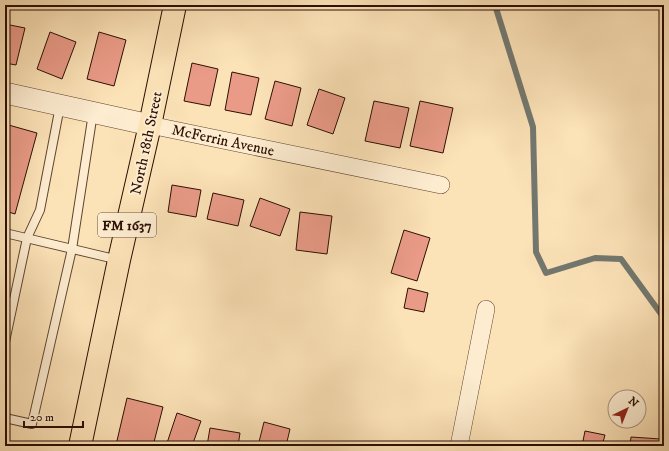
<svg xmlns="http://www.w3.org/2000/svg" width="669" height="451" font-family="'IM FELL DW Pica',serif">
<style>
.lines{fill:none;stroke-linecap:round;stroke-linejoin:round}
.stream{stroke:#72776f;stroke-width:6}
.building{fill:#ea9b88;stroke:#2b0f02}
.service-casing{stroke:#5f442f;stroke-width:10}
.minor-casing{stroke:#5f442f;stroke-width:18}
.tertiary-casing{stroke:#5f442f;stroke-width:22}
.primary-casing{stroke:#2b0f02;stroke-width:24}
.service{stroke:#fdecd0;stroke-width:8}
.minor{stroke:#fdecd0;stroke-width:17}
.tertiary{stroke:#fdecd0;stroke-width:21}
.primary{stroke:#fce2b7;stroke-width:22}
.labels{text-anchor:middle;stroke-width:4;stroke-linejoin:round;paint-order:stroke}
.shield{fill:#fdecd0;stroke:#6a5140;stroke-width:1}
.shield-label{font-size:14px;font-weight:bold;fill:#2b0f02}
.street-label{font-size:15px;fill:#2b0f02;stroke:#fdecd0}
</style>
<rect width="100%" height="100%" fill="#fce2b7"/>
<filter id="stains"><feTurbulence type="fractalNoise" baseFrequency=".005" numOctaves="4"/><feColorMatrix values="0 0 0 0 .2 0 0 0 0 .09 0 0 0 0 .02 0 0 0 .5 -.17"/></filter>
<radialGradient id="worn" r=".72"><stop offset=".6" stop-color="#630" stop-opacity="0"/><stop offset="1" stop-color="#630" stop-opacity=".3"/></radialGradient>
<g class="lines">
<polyline class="stream" points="495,5 533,127 536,252 546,273 595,258 621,259 664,318"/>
</g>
<g class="building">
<polygon points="5,24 25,28 16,65 5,63"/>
<polygon points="50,32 76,42 62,79 37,69"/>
<polygon points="99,32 126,40 114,86 87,79"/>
<polygon points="192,63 218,69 210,106 184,101"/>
<polygon points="232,72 259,78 251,115 225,110"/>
<polygon points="275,81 301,88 292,126 265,119"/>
<polygon points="319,89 345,98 333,134 307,125"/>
<polygon points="374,101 409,108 400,148 365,141"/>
<polygon points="420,101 453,108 443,153 410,146"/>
<polygon points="5,124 37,133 15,214 5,211"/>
<polygon points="172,185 201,190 196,217 168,212"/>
<polygon points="213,193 244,200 238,226 207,219"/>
<polygon points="260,198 290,209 280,236 250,226"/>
<polygon points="300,212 332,216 327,254 296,250"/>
<polygon points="404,230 430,238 417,281 391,273"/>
<polygon points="408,288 428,293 424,312 404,308"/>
<polygon points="127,398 163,407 153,446 121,446 116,445"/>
<polygon points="177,413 201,421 192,446 166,446"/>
<polygon points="264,422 290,429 286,446 258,446"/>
<polygon points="210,428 240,433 238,446 207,446"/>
<polygon points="585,431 605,435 602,446 582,446"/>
<polygon points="631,437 661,439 660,446 630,446"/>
</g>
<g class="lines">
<g class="service-casing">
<g id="service">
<polyline points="5,233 119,260"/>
<polyline points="5,342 27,238 40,210 60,106"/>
<polyline points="5,418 32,424 72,249 93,113"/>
</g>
</g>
<g class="minor-casing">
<g id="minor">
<polyline points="150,125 441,185"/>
<polyline points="459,446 486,309"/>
</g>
</g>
<g class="tertiary-casing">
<polyline id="tertiary" points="5,93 150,125"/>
</g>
<g class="primary-casing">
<polyline id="primary" points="80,446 119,260 150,125 175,5"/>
</g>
<use href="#service" class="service"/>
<use href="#minor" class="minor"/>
<use href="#tertiary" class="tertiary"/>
<use href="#primary" class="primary"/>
</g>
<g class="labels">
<rect class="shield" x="98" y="213" width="58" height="24" rx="3"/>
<g class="shield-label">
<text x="127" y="230">FM 1637</text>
</g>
<g class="street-label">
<text transform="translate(223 140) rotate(12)" y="5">McFerrin Avenue</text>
<text transform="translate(146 143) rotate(-78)" y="5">North 18th Street</text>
</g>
</g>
<rect width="669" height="451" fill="none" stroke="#fce2b7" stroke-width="20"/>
<rect x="6" y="6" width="657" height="439" fill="none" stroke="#2b0f02" stroke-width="2"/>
<rect x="10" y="10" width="649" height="431" fill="none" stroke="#2b0f02"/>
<g transform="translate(627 409) rotate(43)"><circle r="19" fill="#fdecd0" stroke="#a9947e"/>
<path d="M0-3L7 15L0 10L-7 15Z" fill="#8f2418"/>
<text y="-6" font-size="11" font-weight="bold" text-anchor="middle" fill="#2b0f02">N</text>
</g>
<path d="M24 421v6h59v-6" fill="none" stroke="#2b0f02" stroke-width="2"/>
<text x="30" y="421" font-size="12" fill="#2b0f02" stroke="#fdecd0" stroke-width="3" paint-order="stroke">20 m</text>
<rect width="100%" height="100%" filter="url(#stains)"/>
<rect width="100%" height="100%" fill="url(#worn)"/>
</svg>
